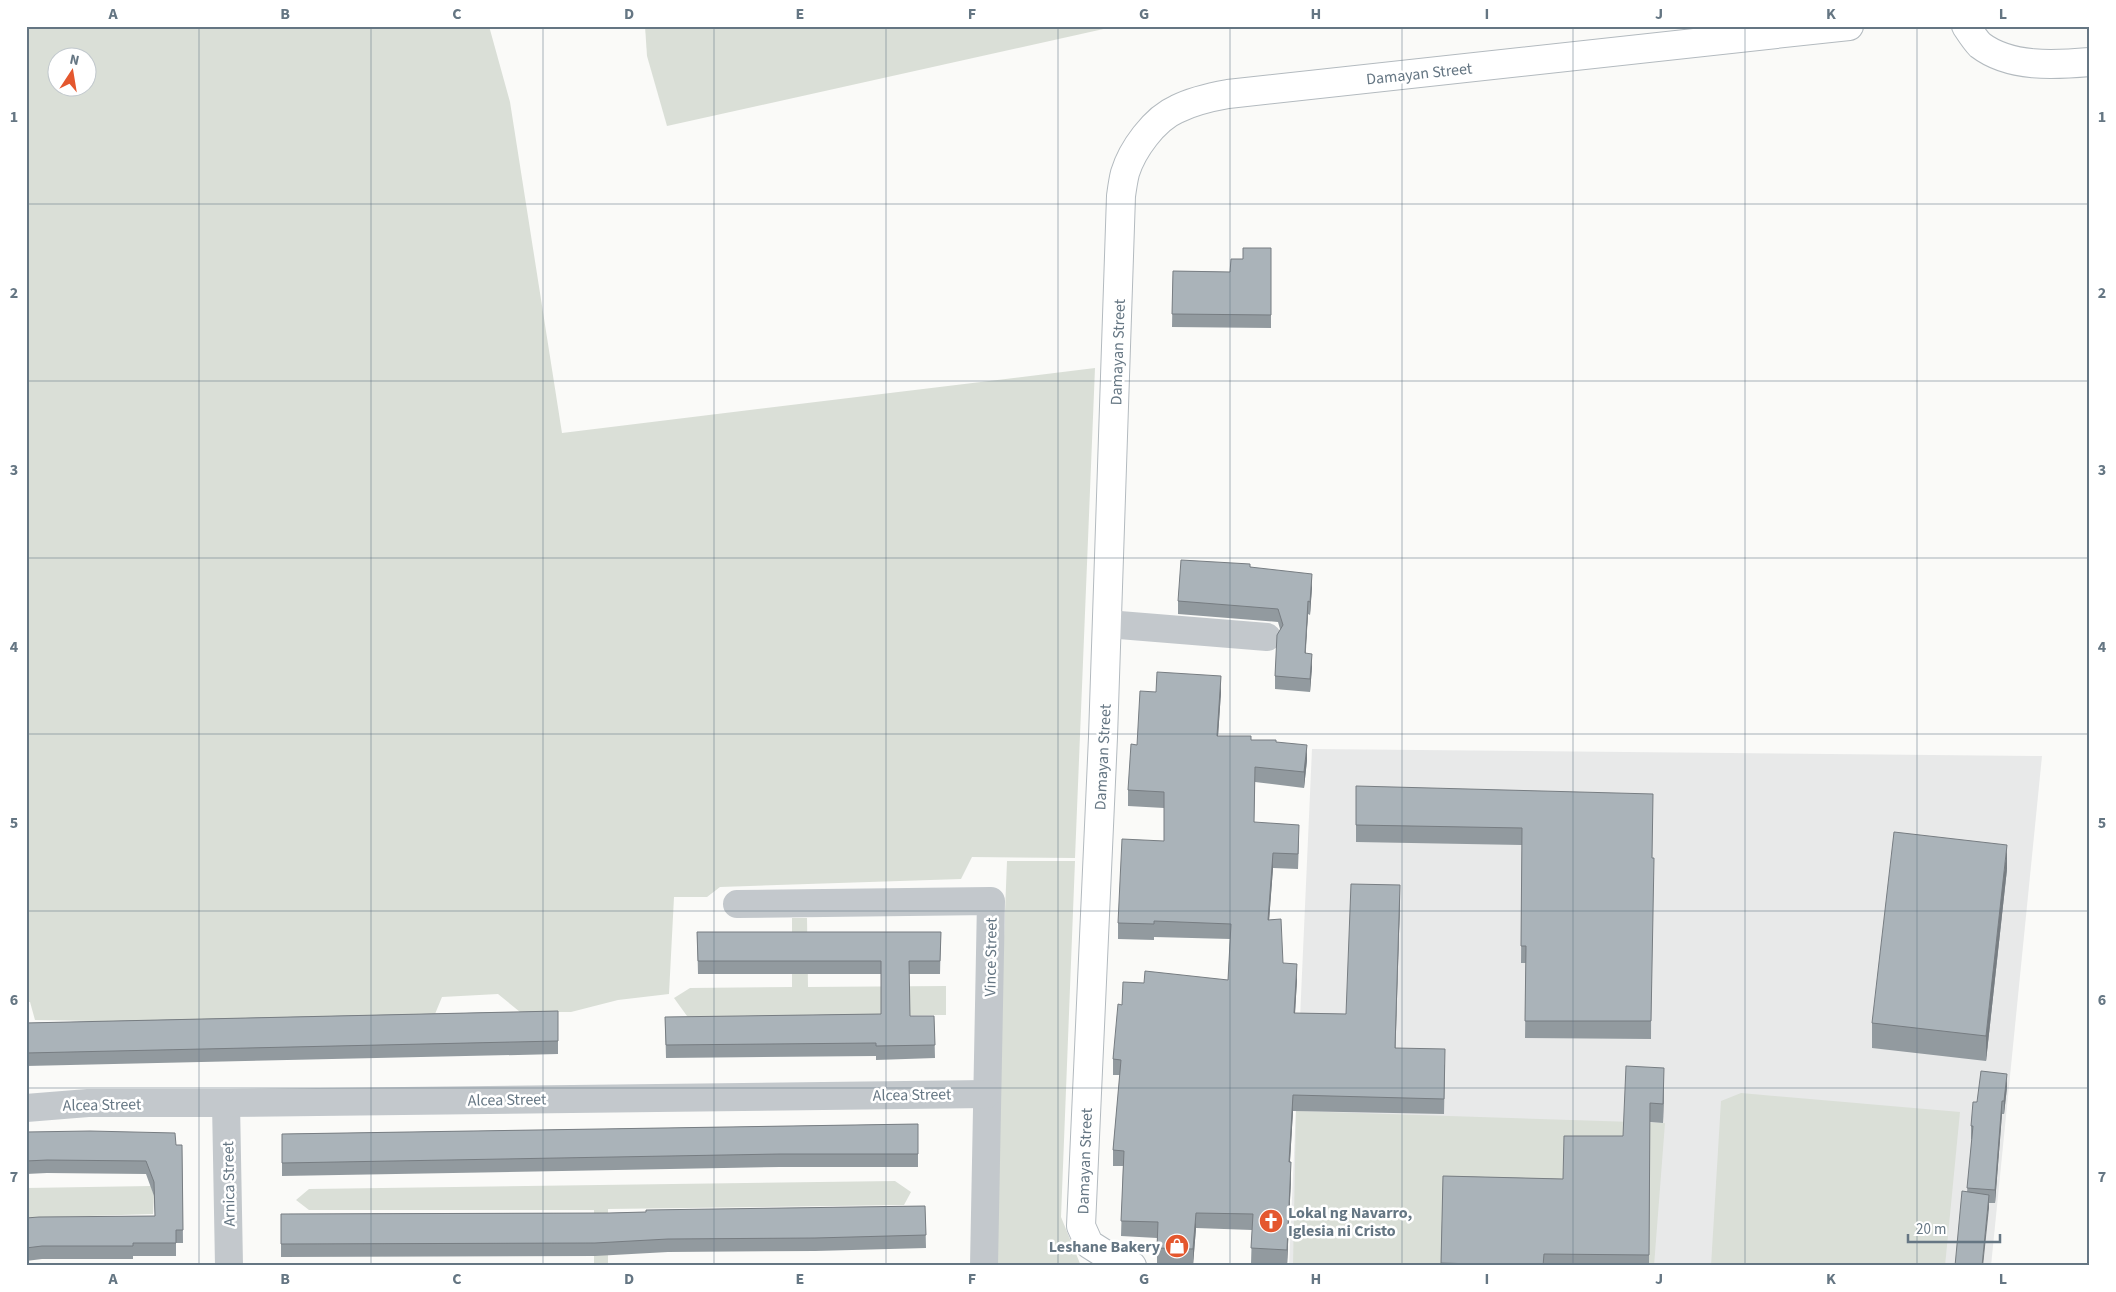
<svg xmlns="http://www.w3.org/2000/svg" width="2116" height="1292" font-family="'Source Sans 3',sans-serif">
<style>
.built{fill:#e8e9e9}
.green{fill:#dadfd7;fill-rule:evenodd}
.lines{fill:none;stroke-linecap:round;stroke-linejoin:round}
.secondary-casing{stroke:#b3babf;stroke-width:30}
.street{stroke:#c3c8cc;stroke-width:28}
.secondary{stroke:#fff;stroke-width:28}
.wall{fill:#929a9f}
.shaded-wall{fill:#777d82}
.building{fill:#aab3b9;stroke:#777d82}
.grid{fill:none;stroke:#657683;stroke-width:1;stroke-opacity:0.55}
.labels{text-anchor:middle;stroke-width:5;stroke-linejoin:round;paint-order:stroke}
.street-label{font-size:16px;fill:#657683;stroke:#fff}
.poi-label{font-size:16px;font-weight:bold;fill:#657683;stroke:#fff;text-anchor:start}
.neatline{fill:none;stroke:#657683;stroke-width:2}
.grid-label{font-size:16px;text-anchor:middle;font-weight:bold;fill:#657683}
</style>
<rect width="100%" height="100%" fill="#fafaf8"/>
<polygon class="built" points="1312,749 2042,756 1991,1266 1289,1266"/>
<g class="green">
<path d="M26,26H489L510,102L562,433L1095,368L1075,858L972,857L961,879L720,887L707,897H674L669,994L618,1000L571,1012H520L498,994L442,997L435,1014L150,1022L35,1020L30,1002H26ZM58,58H88V88H58Z"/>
<polygon points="645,26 1117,26 667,126 647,56"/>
<polygon points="1007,861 1075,861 1061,1217 1081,1266 991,1266"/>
<polygon points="792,918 807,918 808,987 946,986 946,1015 687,1016 674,998 690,988 792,987"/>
<polygon points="1741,1093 1960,1112 1945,1266 1711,1266 1721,1101"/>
<polygon points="1296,1111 1665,1123 1654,1266 1293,1266"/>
<polygon points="895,1181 911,1192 904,1205 608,1209 608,1266 594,1266 594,1210 309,1210 296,1200 309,1189"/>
<polygon points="151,1186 154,1196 153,1214 26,1218 26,1188"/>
</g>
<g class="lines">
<g class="secondary-casing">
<g id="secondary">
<path d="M1966,26C1970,32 1975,40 1980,45C2010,68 2055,65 2090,62"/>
<path d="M1132,1266L1111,1258L1089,1244L1081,1226L1103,737L1121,196C1122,189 1123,181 1125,173C1132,150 1154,119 1177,109C1193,101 1211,97 1228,94L1849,26"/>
</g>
</g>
<g class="street">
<polyline points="1107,624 1267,637"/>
<polyline points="737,904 991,901 984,1266"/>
<polyline points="226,1103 229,1266"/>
<polyline points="26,1108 88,1103 226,1103 987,1094"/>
</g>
<use href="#secondary" class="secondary"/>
</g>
<g class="wall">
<polygon points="1271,248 1271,328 1172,327 1173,271 1230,272 1243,259"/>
<polygon points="1250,567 1312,587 1310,615 1308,614 1305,653 1312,667 1310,692 1275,689 1275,676 1280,629 1278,622 1178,614 1178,601"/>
<polygon points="1156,692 1221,692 1218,736 1251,740 1276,742 1307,760 1304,788 1255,782 1254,822 1299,841 1298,869 1273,868 1269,920 1283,963 1297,980 1295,1013 1346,1014 1400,901 1395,1048 1445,1065 1444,1114 1293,1111 1290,1162 1291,1178 1287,1266 1251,1264 1252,1230 1196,1228 1193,1265 1157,1263 1157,1238 1121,1236 1123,1166 1113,1166 1113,1150 1120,1075 1113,1075 1113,1059 1122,1005 1144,983 1228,980 1230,939 1154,937 1154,940 1118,939 1118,923 1164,841 1164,808 1128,806 1128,790 1137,745"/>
<polygon points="1356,786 1652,858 1651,1039 1525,1038 1526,963 1521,963 1522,845 1356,842"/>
<polygon points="2007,869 1986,1061 1872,1048 1872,1023"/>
<polygon points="697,932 941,932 940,974 909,974 910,1016 934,1016 935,1058 876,1060 876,1056 666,1058 665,1017 881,1014 881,974 698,974"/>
<polygon points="558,1011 558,1054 26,1066 26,1023"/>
<polygon points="1664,1086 1663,1123 1650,1122 1649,1266 1441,1266 1443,1176 1563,1179 1623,1136"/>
<polygon points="2007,1087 2004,1114 2002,1114 1995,1203 1989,1203 1989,1208 1967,1192 1972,1139 1971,1139 1971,1126"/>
<polygon points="918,1124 918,1167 780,1167 282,1176 282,1134"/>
<polygon points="26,1132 176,1145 182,1145 183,1243 176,1243 176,1256 133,1256 133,1259 42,1259 26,1261 26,1218 155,1216 154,1196 146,1174 47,1173 26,1174"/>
<polygon points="925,1206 926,1248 815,1251 668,1252 595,1256 281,1257 281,1214 609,1213"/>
</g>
<g class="shaded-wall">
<polygon points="1312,574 1312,587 1310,615 1310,602"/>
<polygon points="1308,601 1308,614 1305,666 1305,653"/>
<polygon points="1312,654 1312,667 1310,692 1310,679"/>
<polygon points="1221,676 1221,692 1217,751 1217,736"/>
<polygon points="1307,745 1307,760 1304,788 1304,772"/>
<polygon points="2007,845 2007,869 1986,1061 1986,1036"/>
<polygon points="1273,853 1273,868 1268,935 1268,920"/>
<polygon points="1400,885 1400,901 1395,1064 1395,1048"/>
<polygon points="1297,964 1297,980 1294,1029 1294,1013"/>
<polygon points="1664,1068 1664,1086 1663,1123 1663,1104"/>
<polygon points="2007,1074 2007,1087 2004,1114 2004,1101"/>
<polygon points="1293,1095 1293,1111 1289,1177 1289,1162"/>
<polygon points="2002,1101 2002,1114 1995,1203 1995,1190"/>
<polygon points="1291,1162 1291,1178 1287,1266 1287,1250"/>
<polygon points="1989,1195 1989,1208 1983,1266 1982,1266"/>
<polygon points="1196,1213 1196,1228 1193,1265 1193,1249"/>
</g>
<g class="building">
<polygon points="1243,248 1271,248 1271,315 1172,314 1173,271 1230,272 1231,259 1243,259"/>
<polygon points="1181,560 1250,564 1250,567 1312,574 1310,602 1308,601 1305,653 1312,654 1310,679 1275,676 1277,635 1283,625 1278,609 1178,601"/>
<polygon points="1157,672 1221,676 1217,736 1251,736 1251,740 1276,740 1276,742 1307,745 1304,772 1255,767 1254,822 1299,825 1298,854 1273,853 1268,920 1281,919 1283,963 1297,964 1294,1013 1346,1014 1351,884 1400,885 1395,1048 1445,1049 1444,1099 1293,1095 1289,1162 1291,1162 1287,1250 1251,1248 1253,1214 1196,1213 1193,1249 1157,1248 1158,1222 1121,1221 1124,1151 1113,1150 1121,1060 1113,1059 1118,1004 1122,1005 1123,982 1144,983 1145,971 1228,980 1231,924 1154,921 1154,924 1118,923 1122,839 1164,841 1164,792 1128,790 1131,744 1137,745 1140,691 1156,692"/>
<polygon points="1356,786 1653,794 1652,858 1654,858 1651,1021 1525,1021 1526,946 1521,946 1522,828 1356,825"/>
<polygon points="1894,832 2007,845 1986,1036 1872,1023"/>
<polygon points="697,932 941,932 940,961 909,961 910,1016 934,1016 935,1045 876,1046 876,1043 666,1045 665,1017 881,1014 881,961 698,961"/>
<polygon points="558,1011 558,1041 26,1053 26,1023"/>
<polygon points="1626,1066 1664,1068 1663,1104 1650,1103 1649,1255 1544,1254 1543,1266 1441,1263 1443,1176 1563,1179 1564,1136 1623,1136"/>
<polygon points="1981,1071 2007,1074 2004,1101 2002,1101 1995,1190 1967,1188 1973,1126 1971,1126 1973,1102 1977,1102"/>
<polygon points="918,1124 918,1154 780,1154 282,1163 282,1134"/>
<polygon points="90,1131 175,1133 176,1145 182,1145 183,1230 176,1230 176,1243 133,1243 133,1246 42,1246 26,1248 26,1218 39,1217 155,1216 154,1182 146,1161 47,1160 26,1161 26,1132"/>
<polygon points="1962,1191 1989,1195 1982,1266 1955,1266"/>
<polygon points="925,1206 926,1235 815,1238 668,1239 595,1243 281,1244 281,1214 609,1213 646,1212 646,1210"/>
</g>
<path class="grid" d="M199,26V1266M371,26V1266M543,26V1266M714,26V1266M886,26V1266M1058,26V1266M1230,26V1266M1402,26V1266M1573,26V1266M1745,26V1266M1917,26V1266M26,204H2090M26,381H2090M26,558H2090M26,734H2090M26,911H2090M26,1088H2090"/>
<defs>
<g id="church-disc" transform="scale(1.25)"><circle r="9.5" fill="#e4572e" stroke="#fff"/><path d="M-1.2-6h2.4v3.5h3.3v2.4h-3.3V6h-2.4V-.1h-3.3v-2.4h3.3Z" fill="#fff"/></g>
<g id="shop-disc" transform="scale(1.25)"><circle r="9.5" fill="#e4572e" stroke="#fff"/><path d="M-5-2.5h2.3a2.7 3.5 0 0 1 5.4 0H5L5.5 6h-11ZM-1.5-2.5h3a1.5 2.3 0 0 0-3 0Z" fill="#fff"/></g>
</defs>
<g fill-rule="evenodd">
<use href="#church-disc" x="1271" y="1221"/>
<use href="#shop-disc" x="1177" y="1246"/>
</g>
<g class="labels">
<g class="street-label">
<text transform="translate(1419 73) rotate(-6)" y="6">Damayan Street</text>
<text transform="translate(1117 352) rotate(-88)" y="6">Damayan Street</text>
<text transform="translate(1102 757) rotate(-87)" y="6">Damayan Street</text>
<text transform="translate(990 957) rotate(-89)" y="6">Vince Street</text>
<text transform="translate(912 1094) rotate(-1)" y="6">Alcea Street</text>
<text transform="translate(507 1099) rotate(-1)" y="6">Alcea Street</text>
<text transform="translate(102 1104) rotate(-1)" y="6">Alcea Street</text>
<text transform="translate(1084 1161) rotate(-88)" y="6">Damayan Street</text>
<text transform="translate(228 1184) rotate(-91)" y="6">Arnica Street</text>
</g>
<g class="poi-label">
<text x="1288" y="1218">Lokal ng Navarro,<tspan x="1288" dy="18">Iglesia ni Cristo</tspan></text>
<text x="1160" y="1252" text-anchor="end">Leshane Bakery</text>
</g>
</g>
<rect width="2116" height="1292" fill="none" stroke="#ffffff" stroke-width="55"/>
<g transform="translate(72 72) rotate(12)"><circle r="24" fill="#ffffff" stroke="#c1c8cd"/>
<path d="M0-4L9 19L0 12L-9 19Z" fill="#e4572e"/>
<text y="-8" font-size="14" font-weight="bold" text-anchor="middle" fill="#657683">N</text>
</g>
<path d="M1908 1234v8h92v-8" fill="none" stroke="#657683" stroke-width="2.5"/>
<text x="1916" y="1234" font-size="15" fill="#657683" stroke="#ffffff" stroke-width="4" paint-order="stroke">20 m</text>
<rect x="28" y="28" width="2060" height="1236" class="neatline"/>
<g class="grid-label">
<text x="113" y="19">A</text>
<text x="285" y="19">B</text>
<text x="457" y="19">C</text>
<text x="629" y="19">D</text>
<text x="800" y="19">E</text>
<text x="972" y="19">F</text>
<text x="1144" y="19">G</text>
<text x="1316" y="19">H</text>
<text x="1487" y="19">I</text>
<text x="1659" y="19">J</text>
<text x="1831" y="19">K</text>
<text x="2003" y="19">L</text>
<text x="14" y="122">1</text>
<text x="2102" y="122">1</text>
<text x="14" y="298">2</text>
<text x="2102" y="298">2</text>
<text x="14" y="475">3</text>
<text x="2102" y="475">3</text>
<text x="14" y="652">4</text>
<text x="2102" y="652">4</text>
<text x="14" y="828">5</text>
<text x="2102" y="828">5</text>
<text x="14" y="1005">6</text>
<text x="2102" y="1005">6</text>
<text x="14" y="1182">7</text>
<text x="2102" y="1182">7</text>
<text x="113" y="1284">A</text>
<text x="285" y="1284">B</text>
<text x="457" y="1284">C</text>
<text x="629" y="1284">D</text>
<text x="800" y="1284">E</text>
<text x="972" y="1284">F</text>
<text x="1144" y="1284">G</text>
<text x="1316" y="1284">H</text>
<text x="1487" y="1284">I</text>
<text x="1659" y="1284">J</text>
<text x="1831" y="1284">K</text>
<text x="2003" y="1284">L</text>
</g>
</svg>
